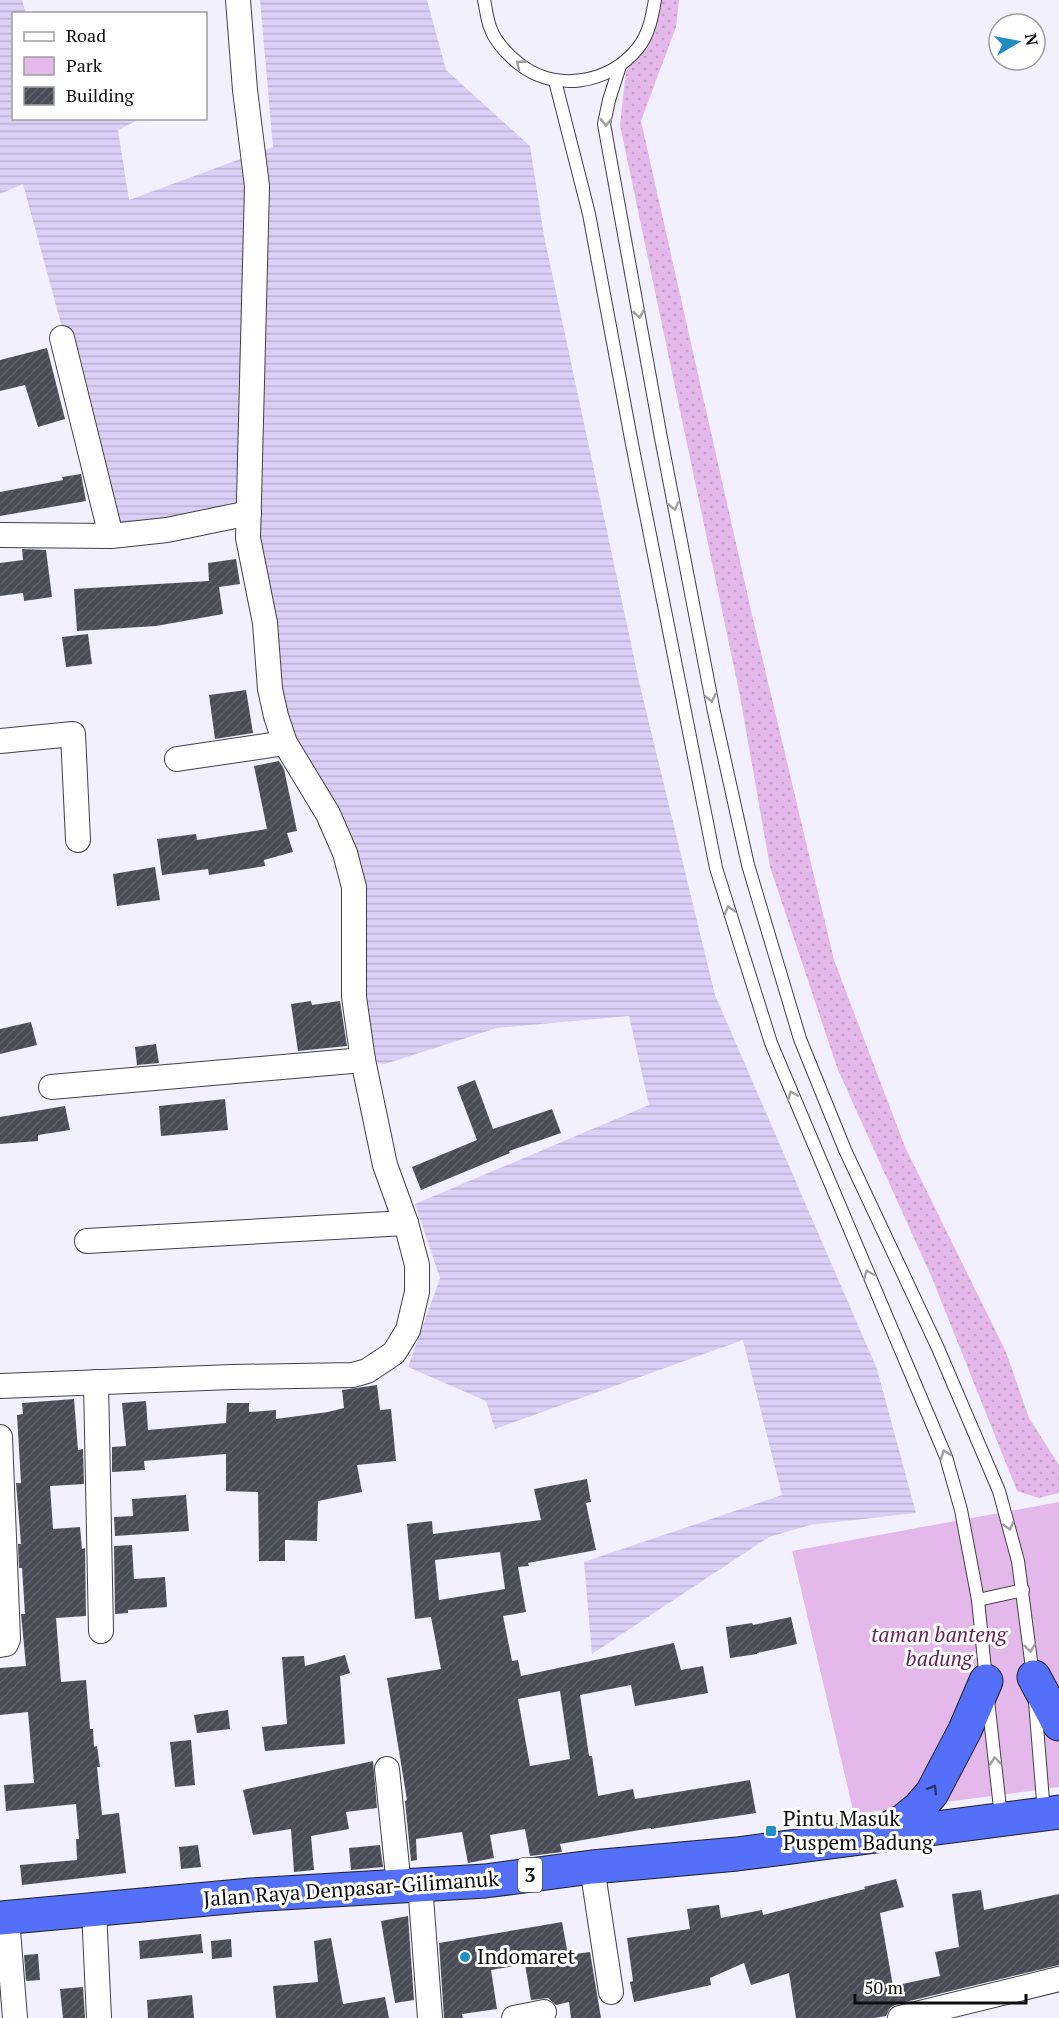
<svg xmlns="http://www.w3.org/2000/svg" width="1059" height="2018" font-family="'PT Serif',serif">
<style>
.farmland{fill:url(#farmland-rules)}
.grass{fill:url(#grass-dots)}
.park{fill:#e4b8eb}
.building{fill:url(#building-hatch);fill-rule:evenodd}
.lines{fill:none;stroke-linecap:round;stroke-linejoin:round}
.lane-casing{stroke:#414141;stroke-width:14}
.street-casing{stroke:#414141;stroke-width:26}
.highway-casing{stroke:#1f1f1f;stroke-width:35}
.lane{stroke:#fff;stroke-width:12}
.street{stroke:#fff;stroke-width:24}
.highway{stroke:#5470f9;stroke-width:33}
.oneway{stroke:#9f9f9f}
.oneway2{stroke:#2a356c}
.poi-dot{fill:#218ec3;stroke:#fff;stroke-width:2}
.labels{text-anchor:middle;stroke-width:6;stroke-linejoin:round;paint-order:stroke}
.shield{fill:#fff;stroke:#565656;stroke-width:1.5}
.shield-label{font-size:20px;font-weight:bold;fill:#0e0e0e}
.park-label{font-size:21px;font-style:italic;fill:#691c5c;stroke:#fff}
.poi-label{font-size:21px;fill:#0e0e0e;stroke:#fff;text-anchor:start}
.street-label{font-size:21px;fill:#0e0e0e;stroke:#fff}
</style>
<defs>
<pattern id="farmland-rules" width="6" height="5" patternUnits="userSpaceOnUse" patternTransform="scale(1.5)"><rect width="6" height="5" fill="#dacff6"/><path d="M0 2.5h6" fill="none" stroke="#bab1d2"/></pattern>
<pattern id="grass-dots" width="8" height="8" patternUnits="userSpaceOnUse" patternTransform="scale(1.5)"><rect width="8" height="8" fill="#e4b8eb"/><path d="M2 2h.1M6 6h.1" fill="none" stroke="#c29dc8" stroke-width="1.8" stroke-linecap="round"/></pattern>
<pattern id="building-hatch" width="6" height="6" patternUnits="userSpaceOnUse" patternTransform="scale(1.5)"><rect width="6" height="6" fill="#4a4d57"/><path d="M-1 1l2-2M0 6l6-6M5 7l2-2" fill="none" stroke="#60626a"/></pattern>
</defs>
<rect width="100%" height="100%" fill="#f2f0ff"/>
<polygon class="farmland" points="0,0 22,0 26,13 14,14 14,118 140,119 118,130 129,200 273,147 260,0 427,0 446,70 530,146 544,236 640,686 715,995 877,1369 916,1513 810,1525 769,1537 592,1654 584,1562 782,1495 743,1340 495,1429 486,1401 408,1367 440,1278 415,1204 649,1105 629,1016 497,1028 385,1064 363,1062 348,885 291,747 250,506 116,526 23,184 0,194"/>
<polygon class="grass" points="659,0 679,0 676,27 641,121 753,619 834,960 905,1147 1006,1352 1029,1418 1059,1465 1059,1493 1039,1498 1017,1491 932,1278 838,1070 770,867 740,696 620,125 626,71 644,51 656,24"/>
<polygon class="park" points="1059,1502 1059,1787 854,1814 792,1551"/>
<g class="building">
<polygon points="47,348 65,419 38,427 25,385 0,391 0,360"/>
<polygon points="81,474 86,501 0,516 0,492 63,480 62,477"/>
<polygon points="22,549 46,550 52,597 24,601 23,593 0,596 0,563 23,560"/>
<polygon points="236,559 240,584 219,587 223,614 156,626 77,631 74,589 209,581 208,563"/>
<polygon points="88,634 92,664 66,667 62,637"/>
<polygon points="246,690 253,733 215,739 209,695"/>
<polygon points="279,761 284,769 297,831 287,833 293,852 264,860 265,866 209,875 208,869 162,875 157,839 196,834 197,840 267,829 254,766"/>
<polygon points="155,867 160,900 117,906 113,874"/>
<polygon points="311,1001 312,1005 340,1001 347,1046 298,1051 291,1004"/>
<polygon points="31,1022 37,1045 0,1054 0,1029"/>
<polygon points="156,1044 159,1063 137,1065 135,1047"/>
<polygon points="475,1080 493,1129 552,1109 561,1133 509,1151 510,1153 421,1190 412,1167 477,1140 457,1087"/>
<polygon points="225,1099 228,1130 161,1136 159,1106"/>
<polygon points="65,1106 70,1130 38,1135 38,1141 0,1144 0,1117"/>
<polygon points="377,1385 380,1410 391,1409 396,1461 357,1465 362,1492 318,1501 317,1541 285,1540 285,1561 259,1561 258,1492 226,1491 226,1454 144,1461 145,1470 112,1472 112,1447 126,1446 122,1403 146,1401 148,1430 226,1423 227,1403 249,1403 249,1412 276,1410 276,1419 328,1412 344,1408 342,1390"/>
<polygon points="74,1399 78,1450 83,1449 84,1484 50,1486 53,1529 80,1527 82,1549 85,1548 86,1616 56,1618 61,1682 86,1680 90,1729 93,1729 94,1747 97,1746 100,1767 97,1767 102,1815 119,1813 126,1873 22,1885 20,1865 77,1860 76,1839 79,1839 76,1804 6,1811 4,1785 34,1783 28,1712 0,1715 0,1668 26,1666 21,1614 25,1614 22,1568 19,1568 18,1544 21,1544 16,1483 21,1483 17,1415 23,1414 22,1403"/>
<path d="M587,1479L591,1502L586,1503L596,1550L528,1563L529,1566L518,1567L526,1612L503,1616L512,1661L518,1660L521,1676L674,1643L681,1670L703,1666L708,1693L635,1706L631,1685L580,1695L589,1756H592L598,1796L633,1789L635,1799L750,1780L756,1813L651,1829V1828L560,1844L562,1852L530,1856L525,1829L490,1835L494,1858L468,1863L462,1832L416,1839L417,1860L411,1861L405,1801L407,1800L387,1678L441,1669L431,1617L415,1619L407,1524L432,1521L433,1534L541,1520L534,1489ZM500,1552L505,1589L439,1600L435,1560ZM560,1691L570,1759L530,1766L518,1699Z"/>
<polygon points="186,1495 189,1531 115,1536 114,1517 133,1516 132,1499"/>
<polygon points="132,1545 134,1579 165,1577 167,1607 128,1610 128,1613 115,1614 114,1546"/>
<polygon points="791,1617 797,1644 757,1653 757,1654 730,1658 726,1627 752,1623 753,1625"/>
<polygon points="345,1655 350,1673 340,1676 345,1744 265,1751 262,1727 287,1724 282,1657 304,1656 305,1666"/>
<polygon points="228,1710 230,1729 197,1733 194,1715"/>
<polygon points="191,1740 195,1785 175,1787 170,1742"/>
<polygon points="373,1761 377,1808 346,1812 349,1829 311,1836 314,1870 294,1872 291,1829 253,1835 243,1790"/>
<polygon points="198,1845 201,1867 181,1869 179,1847"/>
<polygon points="380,1845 383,1867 351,1870 349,1848"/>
<polygon points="896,1879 904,1907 880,1913 893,1986 940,1976 935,1952 959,1947 952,1894 981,1890 984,1910 1059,1894 1059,1965 897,2004 890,2008 886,2016 874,2018 796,2018 789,1973 751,1985 744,1963 710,1978 711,1985 634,2002 630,1982 633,1981 627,1938 690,1929 687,1909 719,1905 721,1918 762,1910 763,1915 865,1889 864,1887"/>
<polygon points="408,1916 414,2000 395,2003 381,1921"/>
<polygon points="562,1922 568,1955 590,1952 601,2018 571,2018 569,2002 556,2005 548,1998 531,2000 525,1964 491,1970 497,2009 462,2014 463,2018 444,2018 439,1943"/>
<polygon points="201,1934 203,1953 140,1959 139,1941"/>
<polygon points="331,1938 343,2004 385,1997 389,2018 276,2018 273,1986 318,1982 314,1941"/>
<polygon points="231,1939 232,1957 212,1959 211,1941"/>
<polygon points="38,1954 40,1980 26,1981 24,1955"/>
<polygon points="83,1987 85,2018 63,2018 60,1989"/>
<polygon points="192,1995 194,2018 148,2018 147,2000"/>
</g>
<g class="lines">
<g class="lane-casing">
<g id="lane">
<path d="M484,0C486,9 487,19 490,27C495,42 507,54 518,63C555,93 609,84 638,48C649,34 652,17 655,0"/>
<polyline points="620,66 609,100 604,124 661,438 714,712 748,865 800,1039 845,1150 937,1346 999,1491 1018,1561 1033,1676"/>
<polyline points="555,81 589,214 632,444 716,868 771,1043 946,1457 961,1510 978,1600 986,1680"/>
<polyline points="978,1600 1023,1590"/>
<polyline points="988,1700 1001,1817"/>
<polyline points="1035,1702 1044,1813"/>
</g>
</g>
<g class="street-casing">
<g id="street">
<polyline points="62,338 111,536"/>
<polyline points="0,535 111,536 167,530 249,513"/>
<polyline points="0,741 73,734 78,840"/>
<polyline points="177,759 285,743"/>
<polyline points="51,1087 363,1060"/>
<polyline points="87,1241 406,1223"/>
<polyline points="96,1382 101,1631"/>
<polyline points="0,1386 232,1377 353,1375 367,1371 394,1353 408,1330 417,1292 417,1265 406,1223 385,1165 363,1060 354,997 354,887 345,853 328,814 285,743 276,716 270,689 265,623 248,538 257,186 245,90 238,0"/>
<polyline points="0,1437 8,1639 6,1644 0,1645"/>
<polyline points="387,1769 399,1886"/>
<polyline points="592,1867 611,1992"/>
<polyline points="420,1884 430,2018"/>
<polyline points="94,1910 99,2018"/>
<polyline points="7,1918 15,2018"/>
<polyline points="514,2018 544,2012"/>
<polyline points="900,2018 1059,1979"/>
</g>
</g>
<g class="highway-casing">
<g id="highway">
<polyline points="1034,1677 1059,1724"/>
<polyline points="881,1832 903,1821 919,1808 932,1793 965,1730 986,1681"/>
<polyline points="0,1918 251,1895 485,1881 592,1867 737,1854 1059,1812"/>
</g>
</g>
<use href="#lane" class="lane"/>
<use href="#street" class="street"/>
<use href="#highway" class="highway"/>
</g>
<defs><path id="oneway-chevron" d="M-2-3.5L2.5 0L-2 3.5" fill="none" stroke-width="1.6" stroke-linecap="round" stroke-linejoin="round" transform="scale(1.5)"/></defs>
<g class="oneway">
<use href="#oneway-chevron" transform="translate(520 64) rotate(-141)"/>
<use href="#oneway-chevron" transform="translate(606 122) rotate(91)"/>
<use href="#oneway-chevron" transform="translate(639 314) rotate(80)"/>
<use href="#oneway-chevron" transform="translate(674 506) rotate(79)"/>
<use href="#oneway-chevron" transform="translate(711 698) rotate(79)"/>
<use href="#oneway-chevron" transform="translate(729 910) rotate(-107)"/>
<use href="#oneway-chevron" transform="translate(792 1095) rotate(-112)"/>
<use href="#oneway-chevron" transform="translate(868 1274) rotate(-113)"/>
<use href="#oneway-chevron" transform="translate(945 1454) rotate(-111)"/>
<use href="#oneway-chevron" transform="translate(1009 1526) rotate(75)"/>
<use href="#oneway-chevron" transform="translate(1030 1648) rotate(83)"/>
<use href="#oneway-chevron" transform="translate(995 1761) rotate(-96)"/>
</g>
<use class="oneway2" href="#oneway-chevron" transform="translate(933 1789) rotate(-58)"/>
<g class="poi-dot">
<rect x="765" y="1825" width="12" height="12" rx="3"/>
<circle cx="465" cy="1957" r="6"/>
</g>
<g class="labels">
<rect class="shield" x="518" y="1858" width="24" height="34" rx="4.5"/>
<g class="shield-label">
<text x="530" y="1882">3</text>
</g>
<g class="park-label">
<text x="939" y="1642">taman banteng<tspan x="939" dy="24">badung</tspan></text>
</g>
<g class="poi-label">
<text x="783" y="1826">Pintu Masuk<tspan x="783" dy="24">Puspem Badung</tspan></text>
<text x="477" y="1964">Indomaret</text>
</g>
<g class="street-label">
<text transform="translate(351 1889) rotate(-4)" y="7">Jalan Raya Denpasar-Gilimanuk</text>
</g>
</g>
<rect x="12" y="12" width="195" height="108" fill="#ffffff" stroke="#9f9f9f" stroke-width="1.5"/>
<rect x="24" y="32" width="30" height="9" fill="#ffffff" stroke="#9f9f9f" stroke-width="1.5"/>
<text x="66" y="42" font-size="18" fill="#0e0e0e">Road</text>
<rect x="24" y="57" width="30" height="18" fill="#e4b8eb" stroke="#9f9f9f" stroke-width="1.5"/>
<text x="66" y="72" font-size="18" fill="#0e0e0e">Park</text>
<rect x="24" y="87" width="30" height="18" fill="url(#building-hatch)" stroke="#9f9f9f" stroke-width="1.5"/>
<text x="66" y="102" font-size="18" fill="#0e0e0e">Building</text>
<g transform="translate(1017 42) rotate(80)"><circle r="28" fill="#ffffff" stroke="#9f9f9f" stroke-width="1.5"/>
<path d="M0-4.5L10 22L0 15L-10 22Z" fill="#218ec3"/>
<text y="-9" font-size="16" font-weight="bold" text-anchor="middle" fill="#0e0e0e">N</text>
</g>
<path d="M855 1994v9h171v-9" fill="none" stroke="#0e0e0e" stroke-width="3"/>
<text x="864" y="1994" font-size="18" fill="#0e0e0e" stroke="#ffffff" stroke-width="4.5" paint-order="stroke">50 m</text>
</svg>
